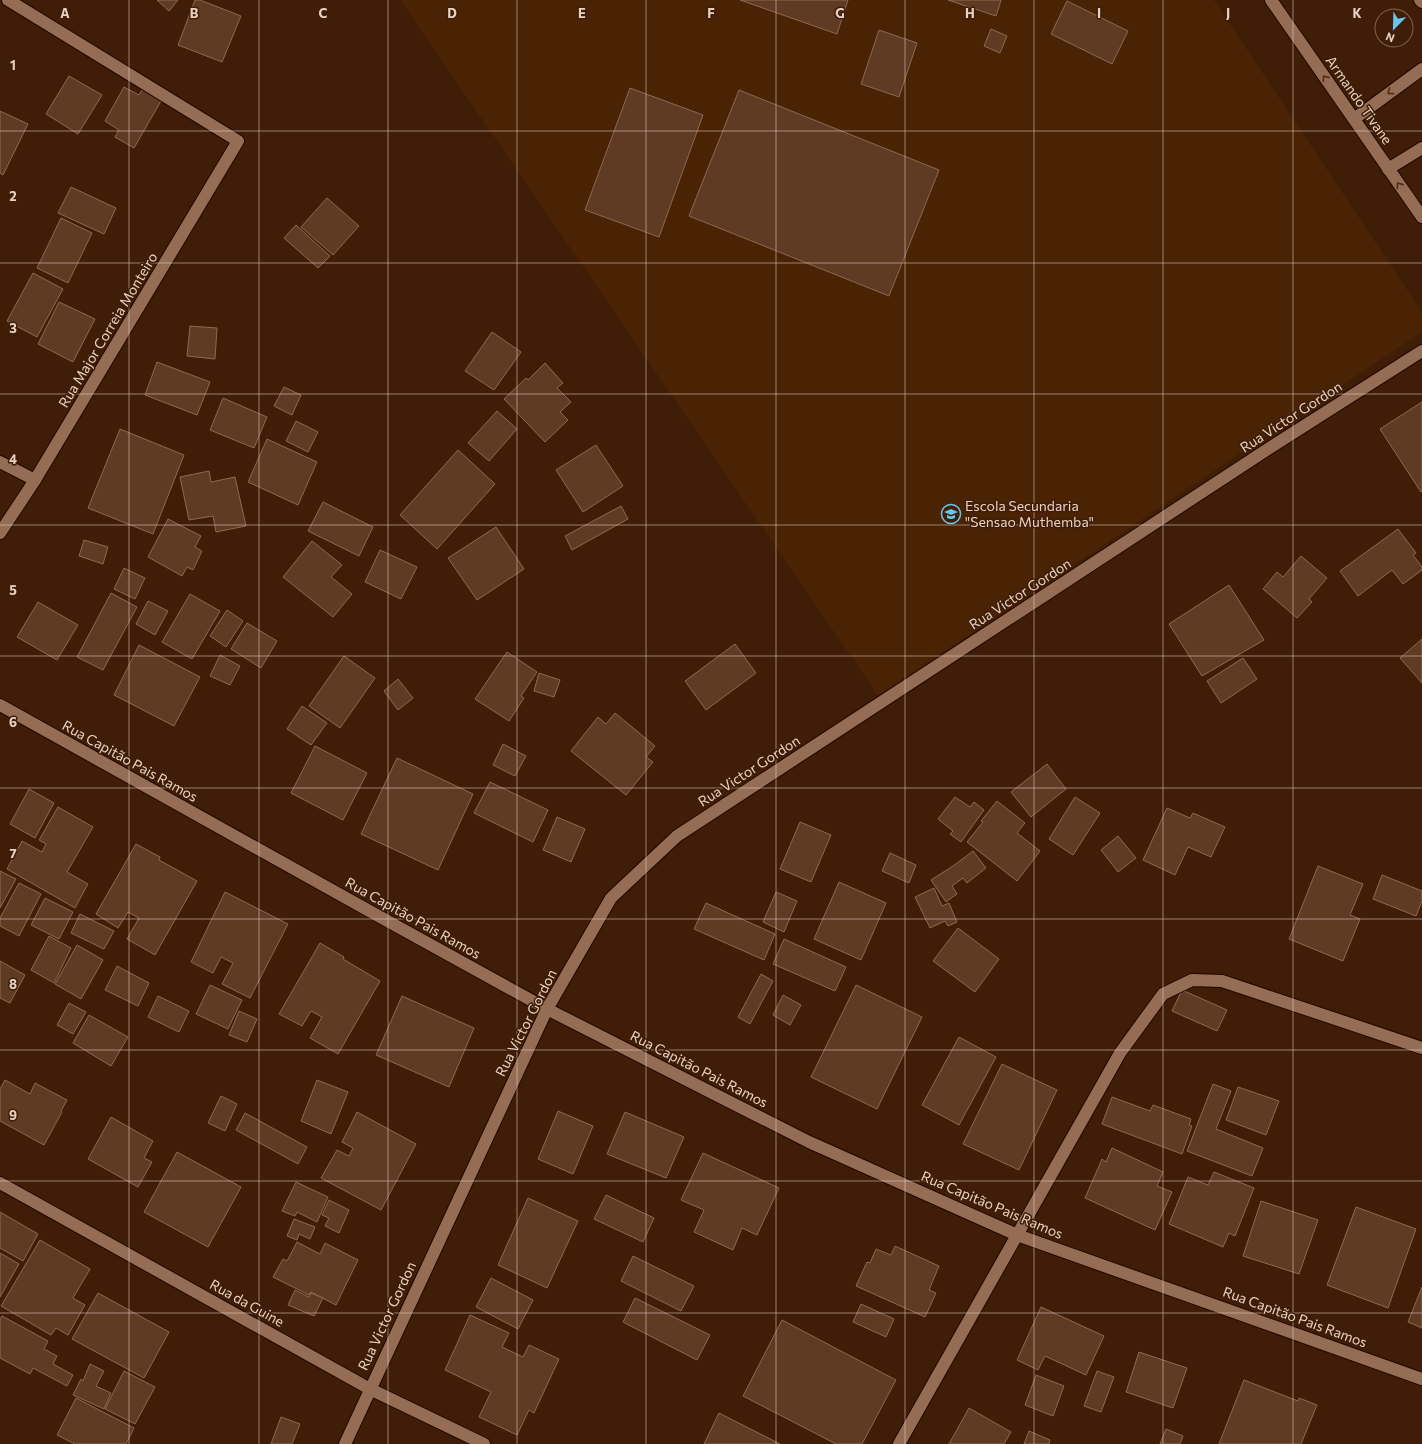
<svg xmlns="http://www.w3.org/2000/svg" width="1422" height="1444" font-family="Commissioner,sans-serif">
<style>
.built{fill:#4a2204}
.building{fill:#603b24;stroke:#906850}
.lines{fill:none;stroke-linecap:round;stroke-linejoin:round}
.street-casing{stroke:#210800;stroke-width:14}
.secondary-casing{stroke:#210800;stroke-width:14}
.street{stroke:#956d55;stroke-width:12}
.secondary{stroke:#956d55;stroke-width:12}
.oneway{stroke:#502d16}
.grid{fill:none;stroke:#e8d1c4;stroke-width:1;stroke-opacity:0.55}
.labels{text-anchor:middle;stroke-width:3;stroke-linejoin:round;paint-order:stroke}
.street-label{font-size:14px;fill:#e8d1c4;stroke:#3f1d06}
.poi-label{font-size:14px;fill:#e8d1c4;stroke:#3f1d06;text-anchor:start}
.grid-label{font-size:13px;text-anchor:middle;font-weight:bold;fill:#e8d1c4;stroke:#3f1d06;stroke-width:3;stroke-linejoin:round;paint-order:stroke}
</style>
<rect width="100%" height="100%" fill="#3f1d06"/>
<polygon class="built" points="400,0 1214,0 1422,312 1422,332 878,696"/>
<g class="building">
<polygon points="157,0 178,0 169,11"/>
<polygon points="195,0 200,0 241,16 222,62 178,45"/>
<polygon points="740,0 848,0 837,34"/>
<polygon points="948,0 1001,0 996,16"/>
<polygon points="1067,1 1128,31 1112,64 1051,34"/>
<polygon points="991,29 1007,36 1000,53 984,46"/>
<polygon points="879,30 917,43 899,97 861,84"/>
<polygon points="69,76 102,95 78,134 46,114"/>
<polygon points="124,87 139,95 142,90 161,101 134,148 115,137 119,130 105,121"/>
<polygon points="630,88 703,115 659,237 585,210"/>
<polygon points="739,90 939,170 889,296 689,216"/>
<polygon points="0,111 28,124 3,175 0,173"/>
<polygon points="71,187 116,208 104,234 58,213"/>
<polygon points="327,198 359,226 333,255 301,227"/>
<polygon points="61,218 92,233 68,283 37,268"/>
<polygon points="296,225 330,256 318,268 284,238"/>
<polygon points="33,273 63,289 37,337 7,321"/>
<polygon points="59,302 95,319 73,362 38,344"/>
<polygon points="190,326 217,328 215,359 187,356"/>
<polygon points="492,332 521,352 494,390 465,371"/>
<polygon points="157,362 210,382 197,415 145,395"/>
<polygon points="545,363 563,383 557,388 571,402 560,412 568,420 545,442 504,399 526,378 528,380"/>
<polygon points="284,387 301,395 292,415 274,406"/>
<polygon points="223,398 267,417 254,448 210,430"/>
<polygon points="1422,402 1422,491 1421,492 1380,429"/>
<polygon points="497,411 517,429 489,461 468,443"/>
<polygon points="296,421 318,432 308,452 286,441"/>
<polygon points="120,429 184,455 153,534 88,508"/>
<polygon points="267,439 317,462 298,505 248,482"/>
<polygon points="596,445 623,486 583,512 556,470"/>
<polygon points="458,450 495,484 437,549 400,515"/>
<polygon points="209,471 211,482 235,477 246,526 216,532 213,516 189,520 180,477"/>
<polygon points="323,502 373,527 359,556 308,531"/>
<polygon points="621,506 628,519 572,550 565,536"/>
<polygon points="168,519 201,536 195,547 202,551 193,570 187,567 182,576 148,557"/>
<polygon points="496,527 524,569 477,600 448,558"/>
<polygon points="1398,529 1416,553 1413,555 1422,567 1422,570 1403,584 1392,570 1358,596 1340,571"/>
<polygon points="84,540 108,547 103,564 79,556"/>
<polygon points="312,541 342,565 331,577 352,594 333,617 283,577"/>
<polygon points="380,550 417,567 401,599 365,582"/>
<polygon points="1301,556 1327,578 1309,599 1312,602 1297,618 1263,589 1277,572 1283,577"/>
<polygon points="124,568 145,578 135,599 114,589"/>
<polygon points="1229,585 1264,640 1202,676 1169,624"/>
<polygon points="111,593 137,607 103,670 77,657"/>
<polygon points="190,594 220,611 192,659 162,642"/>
<polygon points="148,601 168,611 155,635 136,624"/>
<polygon points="38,602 78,625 57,660 17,637"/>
<polygon points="227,610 243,621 226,647 210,636"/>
<polygon points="247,623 277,641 261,668 231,649"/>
<polygon points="1422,639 1422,683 1400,658"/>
<polygon points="735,644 756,673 706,710 685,681"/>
<polygon points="139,645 200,677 174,726 114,695"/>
<polygon points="507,652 537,672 521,696 524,698 509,721 475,699"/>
<polygon points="220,655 240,666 230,685 210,676"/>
<polygon points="344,656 375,678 340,728 309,706"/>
<polygon points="1243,658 1257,679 1221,703 1207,681"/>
<polygon points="539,673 560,680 554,697 534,691"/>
<polygon points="398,679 413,698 398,710 384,691"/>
<polygon points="302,706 327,723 311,745 287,729"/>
<polygon points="615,713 655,746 646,757 653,762 626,795 571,751 598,717 606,724"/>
<polygon points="503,744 526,756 515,776 493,765"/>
<polygon points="315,746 367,773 343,820 291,793"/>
<polygon points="397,758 473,794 438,870 361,834"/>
<polygon points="1047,764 1066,789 1031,817 1011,792"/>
<polygon points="490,782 548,810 533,842 474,813"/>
<polygon points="29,789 54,803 35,838 10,824"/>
<polygon points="955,797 970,807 974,802 984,810 961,842 950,834 953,831 938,819"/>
<polygon points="1075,797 1100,813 1073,855 1049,839"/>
<polygon points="997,801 1025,823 1017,833 1040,851 1017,881 967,842 983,822 981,821"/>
<polygon points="58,807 93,827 67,872 88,884 75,908 7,869 22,841 42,852 46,844 39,840"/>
<polygon points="1167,808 1190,818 1193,813 1225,827 1211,857 1188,847 1175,875 1143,860"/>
<polygon points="557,817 585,829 571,862 543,850"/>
<polygon points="800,822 831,835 811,882 780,869"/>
<polygon points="1118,836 1136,858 1118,872 1101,850"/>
<polygon points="136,844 160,857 159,860 197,881 155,955 127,939 139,918 128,912 118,928 96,914"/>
<polygon points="973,851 986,868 967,883 963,878 952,886 957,894 946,902 931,880 953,866"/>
<polygon points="890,853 916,865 909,883 882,871"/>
<polygon points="1318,866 1363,884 1350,915 1360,919 1343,961 1289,939"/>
<polygon points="0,871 16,879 0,908"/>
<polygon points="1382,875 1422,891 1422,901 1416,916 1373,899"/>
<polygon points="839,882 886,903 861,960 814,939"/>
<polygon points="19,883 41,894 19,936 0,926 0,918"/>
<polygon points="934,888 942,906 949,903 957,922 948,926 945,921 930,928 915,897"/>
<polygon points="225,892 288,924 250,998 222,984 233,963 221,957 213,973 191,962"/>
<polygon points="776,892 797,901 784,932 763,922"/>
<polygon points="45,898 73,912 59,939 31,925"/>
<polygon points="706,903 775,934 764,960 694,929"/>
<polygon points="80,914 114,931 104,949 71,933"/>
<polygon points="958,928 999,959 975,992 933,961"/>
<polygon points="49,936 71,948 54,983 31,970"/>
<polygon points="784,939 846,967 835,991 773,964"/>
<polygon points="320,943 344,957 343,959 380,981 338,1054 310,1038 322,1017 311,1011 302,1026 279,1014"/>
<polygon points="77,945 103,960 81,999 55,984"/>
<polygon points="0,961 25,975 10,1003 0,998"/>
<polygon points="117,966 149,983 138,1006 105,990"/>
<polygon points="761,974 773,981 750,1024 738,1017"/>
<polygon points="210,985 242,1000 228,1029 196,1014"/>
<polygon points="856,985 922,1017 877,1109 811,1077"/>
<polygon points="1182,990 1227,1010 1217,1031 1172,1011"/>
<polygon points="783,995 801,1005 790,1025 773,1015"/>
<polygon points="158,996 189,1011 179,1032 148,1017"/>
<polygon points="402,996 474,1028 449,1087 376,1055"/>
<polygon points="69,1003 86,1012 73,1034 57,1025"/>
<polygon points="239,1011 257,1019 247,1042 229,1035"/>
<polygon points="89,1015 128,1037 111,1066 73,1043"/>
<polygon points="959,1037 996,1057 959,1125 922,1105"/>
<polygon points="1002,1064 1057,1090 1019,1170 963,1144"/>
<polygon points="5,1080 30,1094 35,1083 67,1100 61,1111 62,1112 44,1145 0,1121 0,1089"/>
<polygon points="317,1080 348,1092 331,1134 301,1121"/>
<polygon points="1213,1084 1231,1091 1216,1129 1263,1148 1252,1176 1187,1151"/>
<polygon points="1238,1087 1279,1101 1266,1135 1226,1120"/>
<polygon points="221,1096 237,1104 225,1131 208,1123"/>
<polygon points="1112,1097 1150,1111 1153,1105 1191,1119 1189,1125 1192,1126 1182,1154 1102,1124"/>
<polygon points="558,1111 593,1126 573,1174 538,1159"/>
<polygon points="357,1112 416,1144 381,1210 321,1178 337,1150 349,1156 353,1148 342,1142"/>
<polygon points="625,1112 684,1137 666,1178 607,1154"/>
<polygon points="245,1113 307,1147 298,1164 236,1130"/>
<polygon points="111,1117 153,1141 144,1158 152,1162 138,1187 88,1159"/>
<polygon points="1112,1148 1163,1172 1157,1186 1172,1192 1155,1230 1085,1198 1102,1159 1106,1162"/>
<polygon points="177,1152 241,1187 208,1247 144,1212"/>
<polygon points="703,1153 779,1188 757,1235 742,1228 733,1250 694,1232 704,1210 681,1200"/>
<polygon points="1214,1172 1254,1188 1235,1236 1229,1233 1223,1247 1169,1224 1188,1177 1208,1185"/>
<polygon points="296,1182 328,1197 317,1222 297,1212 295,1216 282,1211"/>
<polygon points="606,1195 654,1218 643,1242 594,1219"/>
<polygon points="528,1198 578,1221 547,1288 498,1265"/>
<polygon points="329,1200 349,1210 339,1233 325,1226 329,1218 322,1215"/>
<polygon points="1261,1201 1318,1220 1299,1274 1243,1256"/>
<polygon points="1356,1207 1416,1229 1388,1308 1327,1285"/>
<polygon points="0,1212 38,1234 23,1261 0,1248"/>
<polygon points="294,1219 315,1227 310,1239 299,1234 297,1240 287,1236"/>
<polygon points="40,1240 90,1269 73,1298 85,1305 68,1335 56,1328 51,1335 1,1306"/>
<polygon points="297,1242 320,1254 325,1243 358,1260 336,1305 311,1292 309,1295 273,1277 283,1259 287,1261"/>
<polygon points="895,1246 939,1266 929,1290 936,1293 925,1317 856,1286 867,1262 870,1263 876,1249 891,1255"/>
<polygon points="0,1253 19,1264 0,1297"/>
<polygon points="633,1256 694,1286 681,1311 621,1281"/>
<polygon points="491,1278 533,1300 518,1329 476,1307"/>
<polygon points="1422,1287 1422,1328 1408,1322"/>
<polygon points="295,1290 309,1297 311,1293 323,1298 314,1316 288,1305"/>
<polygon points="98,1293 169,1332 144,1378 72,1339"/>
<polygon points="635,1298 710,1335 697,1360 623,1322"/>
<polygon points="861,1304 894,1319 886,1337 853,1322"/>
<polygon points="1041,1307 1104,1336 1086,1375 1045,1356 1038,1370 1017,1360"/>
<polygon points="470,1315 509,1333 502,1347 523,1357 529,1345 559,1359 534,1413 529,1410 517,1435 479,1417 491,1392 445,1370"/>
<polygon points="2,1316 48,1341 44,1349 57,1356 53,1364 73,1375 67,1386 33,1368 30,1374 0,1358 0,1320"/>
<polygon points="782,1320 896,1380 862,1444 836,1444 743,1396"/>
<polygon points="1139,1352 1187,1368 1173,1408 1126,1392"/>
<polygon points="90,1364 104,1371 96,1386 111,1393 104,1409 73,1395 81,1379 83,1381"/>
<polygon points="124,1371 155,1387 135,1424 105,1409"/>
<polygon points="1097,1371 1114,1377 1101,1412 1084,1406"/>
<polygon points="1036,1375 1064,1386 1053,1416 1025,1405"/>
<polygon points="1244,1380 1298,1401 1299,1398 1317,1405 1301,1444 1219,1444"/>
<polygon points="76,1398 134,1428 126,1444 75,1444 57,1435"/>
<polygon points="969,1408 1011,1432 1004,1444 949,1444"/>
<polygon points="719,1413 780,1444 704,1444"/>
<polygon points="281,1417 300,1424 292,1444 271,1444"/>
<polygon points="1166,1429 1183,1436 1180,1444 1160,1444"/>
<polygon points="1029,1431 1050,1440 1049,1444 1024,1444"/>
</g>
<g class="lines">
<g class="street-casing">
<g id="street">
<polyline points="0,462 35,480"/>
<polyline points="0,533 35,480 238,141 8,0"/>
<polyline points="0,705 373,913 547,1009 809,1142 1017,1235 1422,1379"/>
<polyline points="0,1183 370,1389 484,1444"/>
<polyline points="345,1444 547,1009 611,898 677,836 1271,447 1422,351"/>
<polyline points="899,1444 1120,1053 1163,994 1192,980 1222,981 1422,1048"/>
</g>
</g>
<g class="secondary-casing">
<g id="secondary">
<polyline points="1271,0 1422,217"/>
<polyline points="1420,0 1422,2"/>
<polyline points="1354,119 1422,69"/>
<polyline points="1388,169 1422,148"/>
</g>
</g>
<use href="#street" class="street"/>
<use href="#secondary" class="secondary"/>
</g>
<defs><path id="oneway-chevron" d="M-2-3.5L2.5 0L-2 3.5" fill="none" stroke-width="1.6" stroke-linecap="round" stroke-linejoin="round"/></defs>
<g class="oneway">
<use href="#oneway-chevron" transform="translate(1325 78) rotate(-125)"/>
<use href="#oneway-chevron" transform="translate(1390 92) rotate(144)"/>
<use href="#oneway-chevron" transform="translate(1399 185) rotate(-125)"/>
</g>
<path class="grid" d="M129,0V1444M259,0V1444M388,0V1444M517,0V1444M646,0V1444M776,0V1444M905,0V1444M1034,0V1444M1163,0V1444M1293,0V1444M0,131H1422M0,263H1422M0,394H1422M0,525H1422M0,656H1422M0,788H1422M0,919H1422M0,1050H1422M0,1181H1422M0,1313H1422"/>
<defs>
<g id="school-ring" transform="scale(1)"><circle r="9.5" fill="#3f1d06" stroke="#69c4f0" stroke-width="1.5"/><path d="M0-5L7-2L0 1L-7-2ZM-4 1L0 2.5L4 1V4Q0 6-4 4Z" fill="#69c4f0"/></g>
</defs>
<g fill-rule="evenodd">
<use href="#school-ring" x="951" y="514"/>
</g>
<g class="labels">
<g class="street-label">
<text transform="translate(1359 100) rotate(55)" y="5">Armando Tivane</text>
<text transform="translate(108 330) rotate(-59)" y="5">Rua Major Correia Monteiro</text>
<text transform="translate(1291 417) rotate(-33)" y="5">Rua Victor Gordon</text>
<text transform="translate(1020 594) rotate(-33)" y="5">Rua Victor Gordon</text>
<text transform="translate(130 761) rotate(29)" y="5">Rua Capitão Pais Ramos</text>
<text transform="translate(749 771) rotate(-33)" y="5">Rua Victor Gordon</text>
<text transform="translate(413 918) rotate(29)" y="5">Rua Capitão Pais Ramos</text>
<text transform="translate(526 1023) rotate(-63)" y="5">Rua Victor Gordon</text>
<text transform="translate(699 1069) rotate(27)" y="5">Rua Capitão Pais Ramos</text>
<text transform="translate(992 1205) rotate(23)" y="5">Rua Capitão Pais Ramos</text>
<text transform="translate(247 1303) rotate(29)" y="5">Rua da Guine</text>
<text transform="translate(387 1316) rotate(-65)" y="5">Rua Victor Gordon</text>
<text transform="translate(1295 1317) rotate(20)" y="5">Rua Capitão Pais Ramos</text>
</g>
<g class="poi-label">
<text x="965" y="511">Escola Secundaria<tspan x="965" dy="16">"Sensao Muthemba"</tspan></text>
</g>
</g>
<g class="grid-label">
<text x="65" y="18">A</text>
<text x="194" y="18">B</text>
<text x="323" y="18">C</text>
<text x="452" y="18">D</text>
<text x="582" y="18">E</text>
<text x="711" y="18">F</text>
<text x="840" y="18">G</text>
<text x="970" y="18">H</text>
<text x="1099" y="18">I</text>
<text x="1228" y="18">J</text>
<text x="1357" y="18">K</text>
<text x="13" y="70">1</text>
<text x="13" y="201">2</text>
<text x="13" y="333">3</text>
<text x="13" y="464">4</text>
<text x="13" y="595">5</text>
<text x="13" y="727">6</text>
<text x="13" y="858">7</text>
<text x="13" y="989">8</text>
<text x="13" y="1120">9</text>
</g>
<g transform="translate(1394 28) rotate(203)"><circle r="19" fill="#3f1d06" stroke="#836552"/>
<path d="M0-3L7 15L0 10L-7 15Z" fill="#69c4f0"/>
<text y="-6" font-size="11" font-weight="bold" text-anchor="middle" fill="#e8d1c4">N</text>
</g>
</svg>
